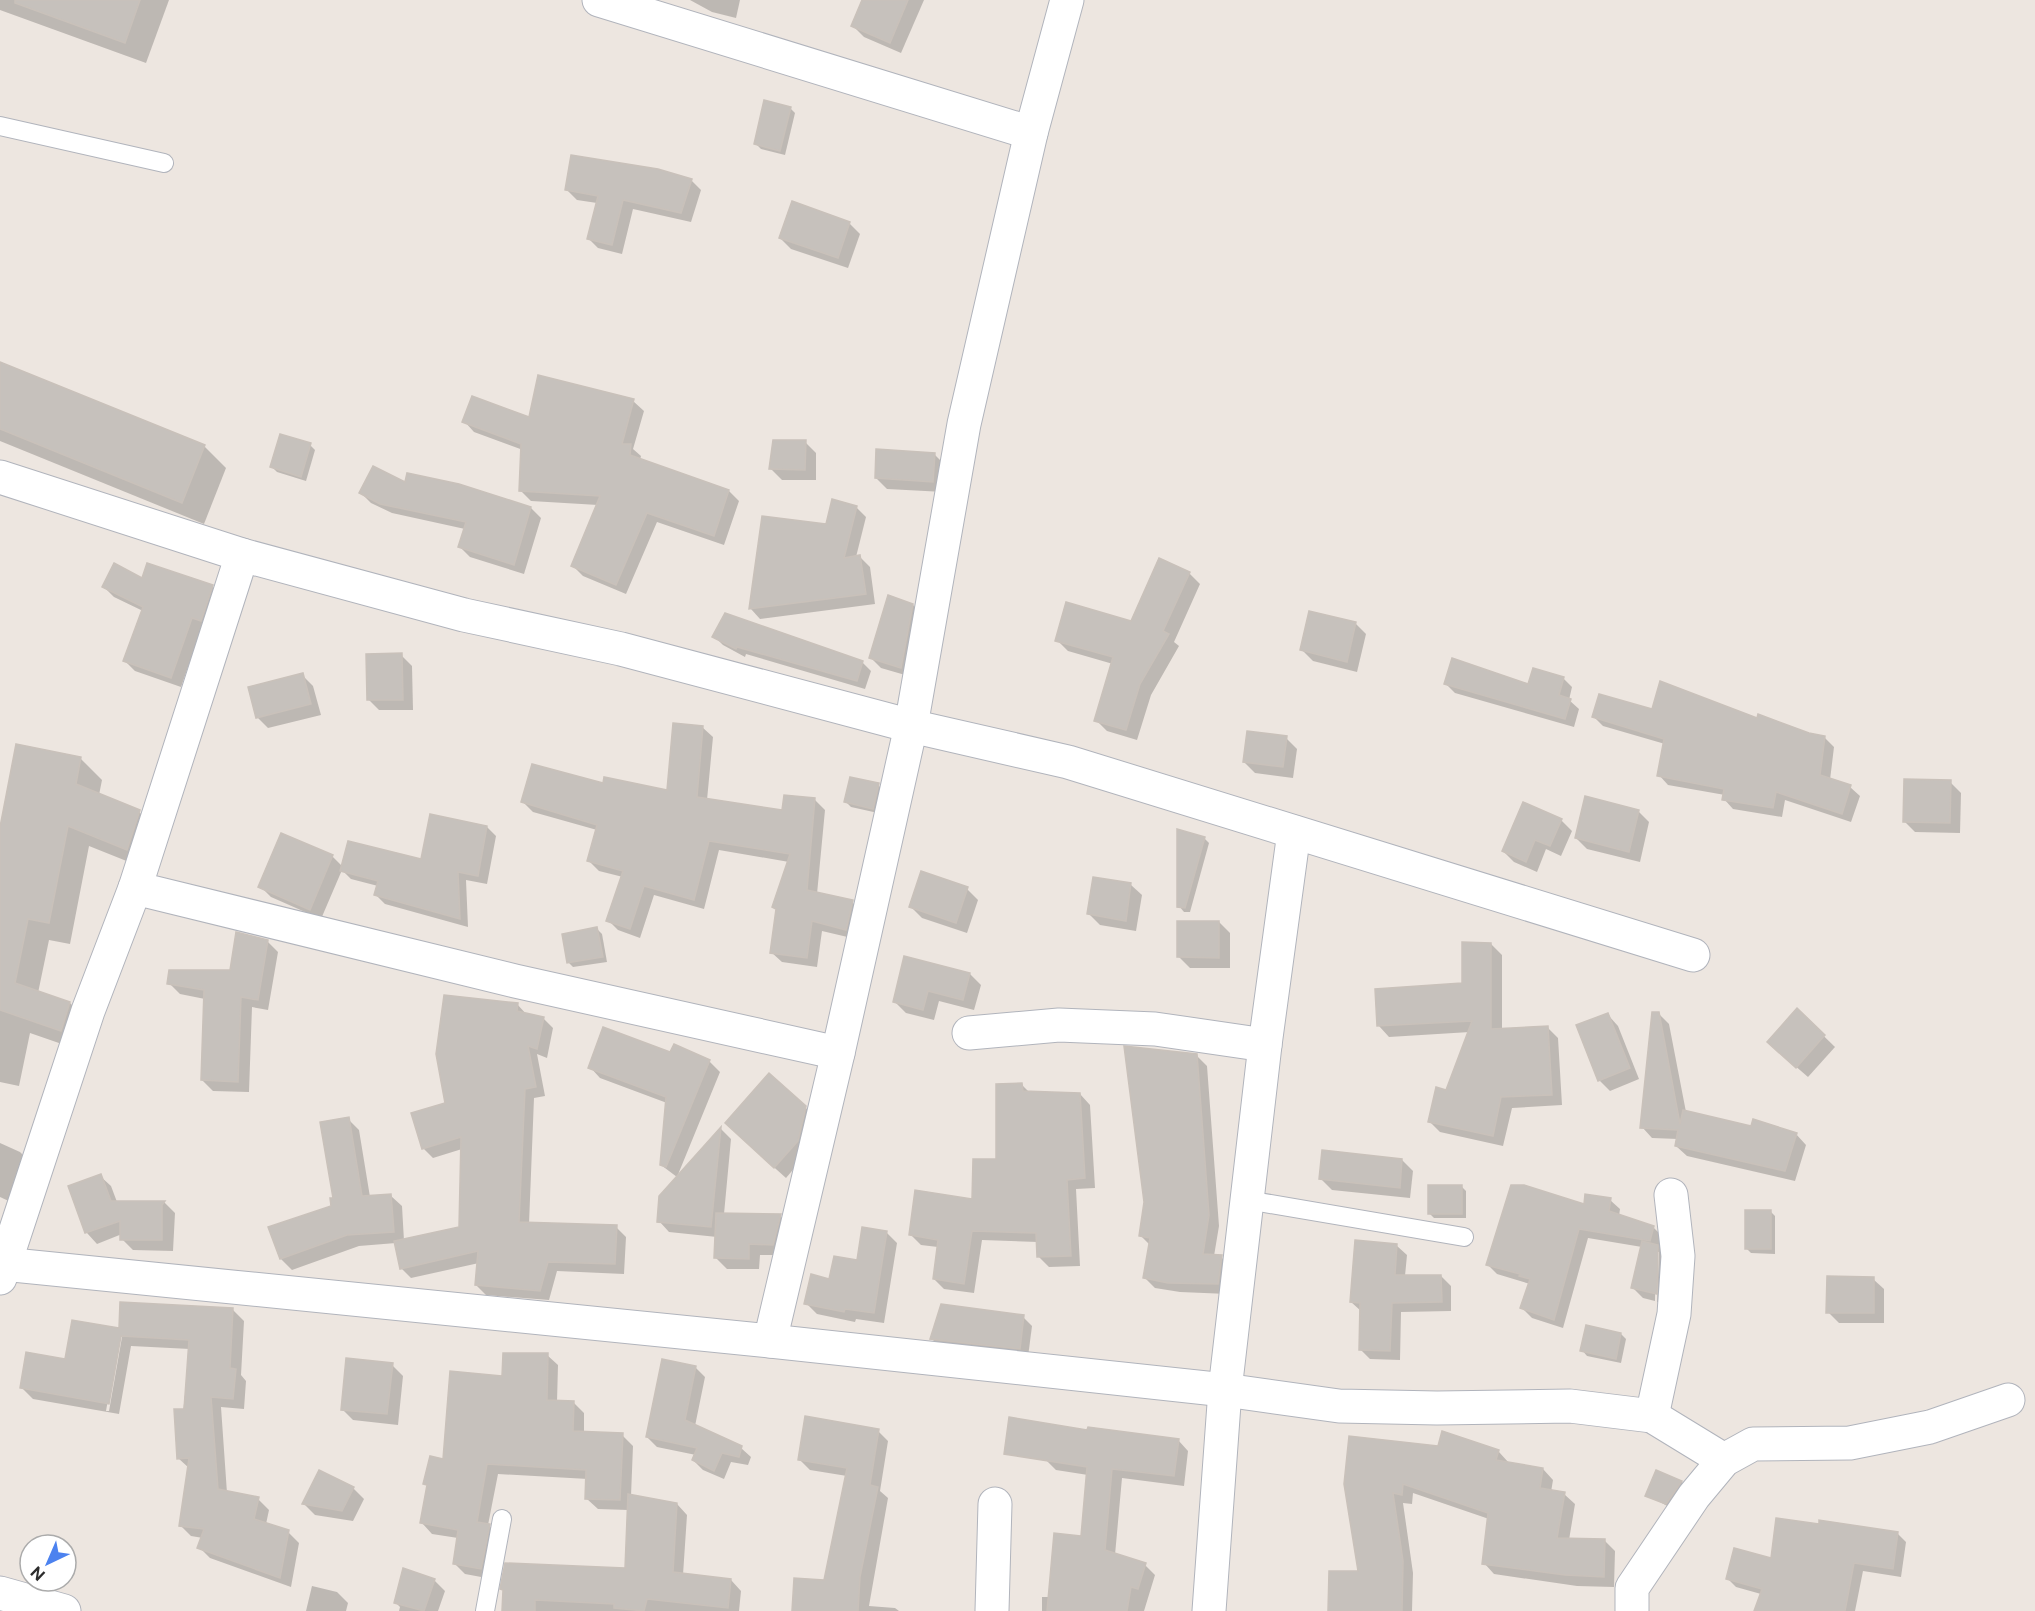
<svg xmlns="http://www.w3.org/2000/svg" width="2035" height="1611" font-family="'Public Sans',sans-serif">
<style>
.shadow{fill:#0003;fill-rule:evenodd}
.building{fill:#c6c1bc;stroke:#c9c1ba;stroke-width:1.5}
.lines{fill:none;stroke-linecap:round;stroke-linejoin:round}
.service-casing{stroke:#b1b4bc;stroke-width:20}
.minor-casing{stroke:#b1b4bc;stroke-width:35}
.service{stroke:#fff;stroke-width:18}
.minor{stroke:#fff;stroke-width:33}
</style>
<rect width="100%" height="100%" fill="#ede6e0"/>
<g class="shadow">
<polygon points="0,0 169,0 146,63 0,10"/>
<polygon points="690,0 740,0 736,18 712,12"/>
<polygon points="864,0 924,0 901,53 864,37 853,26"/>
<polygon points="790,108 795,113 785,155 761,149 756,144"/>
<polygon points="691,180 701,190 691,222 633,209 622,254 598,248 588,238 597,203 577,200 567,190"/>
<polygon points="849,223 860,234 848,268 791,249 780,238"/>
<polygon points="0,364 204,446 226,468 204,524 0,441"/>
<polygon points="633,401 644,411 633,449 641,456 640,460 729,491 739,501 724,545 657,522 626,594 583,576 573,566 598,505 531,501 521,491 523,450 474,432 464,421 530,419"/>
<polygon points="805,442 816,453 816,480 782,480 771,469"/>
<polygon points="310,445 315,450 306,481 277,472 272,467"/>
<polygon points="934,454 945,465 944,492 887,489 876,478"/>
<polygon points="406,484 531,508 541,518 524,574 470,557 460,547 465,529 392,513 371,503 361,493"/>
<polygon points="856,507 866,517 856,557 860,557 870,567 875,604 760,619 751,609 764,518 827,526"/>
<polygon points="1189,573 1200,584 1174,642 1179,646 1151,695 1137,740 1107,731 1096,720 1113,664 1068,651 1057,640 1132,623"/>
<polygon points="143,580 212,586 222,596 202,627 181,687 135,671 125,661 143,611 114,597 104,587"/>
<polygon points="913,605 924,616 912,677 881,668 870,657"/>
<polygon points="1355,623 1366,634 1357,672 1313,661 1302,650"/>
<polygon points="714,636 862,662 871,671 865,689 746,654 745,657 723,645"/>
<polygon points="401,655 412,666 413,710 379,710 368,699"/>
<polygon points="302,675 313,686 321,715 268,728 257,717"/>
<polygon points="1563,678 1572,687 1569,700 1579,709 1574,727 1455,693 1446,684 1529,686"/>
<polygon points="1653,711 1757,720 1824,737 1834,747 1830,780 1850,787 1860,796 1851,822 1785,800 1782,817 1733,809 1724,799 1725,795 1668,785 1659,775 1665,744 1603,726 1594,717"/>
<polygon points="702,727 713,737 707,800 784,812 815,800 825,810 817,894 852,902 862,912 856,939 822,931 817,967 782,962 771,952 777,910 773,907 789,862 719,850 704,909 654,895 640,938 618,930 608,920 623,877 599,871 589,861 597,830 533,812 523,802 604,785 668,792"/>
<polygon points="1286,738 1297,749 1293,778 1255,773 1244,762"/>
<polygon points="81,759 102,780 99,795 139,812 161,833 149,870 89,846 70,944 49,940 38,993 70,1003 91,1024 82,1051 30,1033 19,1086 0,1082 0,834"/>
<polygon points="1950,782 1961,793 1960,833 1915,832 1904,821"/>
<polygon points="878,785 883,790 878,813 851,807 846,802"/>
<polygon points="1638,811 1649,822 1640,862 1587,849 1576,838"/>
<polygon points="1561,820 1572,831 1561,856 1546,849 1537,872 1514,862 1503,851"/>
<polygon points="487,827 496,836 487,884 466,880 468,927 385,904 376,895 378,886 351,879 342,870 321,919 271,897 260,886 332,856 343,867 422,860"/>
<polygon points="1204,838 1209,843 1190,912 1184,912 1179,906"/>
<polygon points="1131,885 1142,895 1136,931 1100,925 1089,914"/>
<polygon points="967,889 978,900 967,933 922,918 911,907"/>
<polygon points="1219,922 1230,933 1230,968 1190,968 1179,957"/>
<polygon points="597,929 602,934 607,962 573,967 568,962"/>
<polygon points="267,941 278,952 268,1010 252,1007 249,1092 213,1091 202,1080 205,999 180,994 169,983 231,972"/>
<polygon points="1491,944 1502,955 1502,1030 1547,1027 1558,1038 1562,1105 1512,1108 1503,1146 1440,1132 1429,1121 1447,1092 1470,1032 1389,1037 1379,1026 1463,984"/>
<polygon points="905,958 970,974 981,985 974,1010 939,1001 934,1020 906,1013 895,1002"/>
<polygon points="517,1004 527,1015 543,1018 553,1028 547,1058 537,1054 545,1096 534,1098 529,1224 616,1227 626,1237 624,1274 557,1271 549,1300 486,1295 476,1285 479,1263 411,1278 401,1268 396,1243 359,1246 292,1270 281,1259 270,1228 332,1207 348,1119 359,1130 370,1197 391,1196 402,1206 404,1241 461,1228 462,1149 433,1158 423,1148 447,1104"/>
<polygon points="1797,1010 1835,1047 1808,1077 1779,1052"/>
<polygon points="1658,1013 1669,1024 1686,1112 1752,1128 1796,1134 1806,1145 1795,1181 1687,1156 1676,1146 1678,1139 1652,1138 1642,1127"/>
<polygon points="1608,1015 1618,1026 1639,1079 1610,1091 1599,1080"/>
<polygon points="671,1054 709,1061 720,1072 677,1177 661,1165 667,1103 600,1078 590,1067"/>
<polygon points="1197,1056 1207,1066 1219,1226 1214,1256 1221,1257 1231,1267 1228,1294 1180,1292 1155,1288 1145,1278 1150,1245 1140,1235"/>
<polygon points="1022,1085 1030,1093 1080,1094 1090,1105 1095,1188 1076,1189 1080,1266 1049,1267 1039,1257 1038,1242 982,1240 974,1293 944,1289 934,1279 938,1247 921,1245 911,1235 974,1201 997,1161"/>
<polygon points="805,1107 816,1119 808,1152 786,1178 737,1134"/>
<polygon points="721,1129 731,1139 724,1214 780,1216 791,1227 784,1255 760,1255 759,1269 727,1269 716,1258 717,1237 669,1232 659,1221 661,1197"/>
<polygon points="0,1143 20,1152 31,1163 13,1203 0,1197"/>
<polygon points="1402,1160 1413,1171 1410,1198 1332,1190 1321,1179"/>
<polygon points="100,1176 111,1186 117,1202 164,1202 175,1213 173,1251 133,1250 122,1239 122,1234 97,1244 87,1233 70,1187"/>
<polygon points="1461,1186 1466,1191 1466,1218 1434,1218 1429,1213"/>
<polygon points="1610,1200 1620,1209 1619,1216 1653,1227 1663,1237 1660,1249 1668,1257 1667,1304 1657,1302 1659,1252 1656,1252 1655,1301 1643,1298 1632,1287 1642,1247 1588,1238 1563,1328 1532,1318 1522,1308 1530,1284 1497,1274 1487,1264 1585,1206"/>
<polygon points="1770,1211 1775,1216 1775,1254 1751,1253 1746,1248"/>
<polygon points="886,1232 897,1243 884,1323 856,1319 855,1322 817,1314 806,1303 830,1281 858,1262"/>
<polygon points="1397,1246 1407,1255 1405,1276 1441,1276 1451,1286 1451,1311 1401,1312 1400,1360 1370,1359 1360,1349 1361,1311 1351,1302"/>
<polygon points="1873,1279 1884,1289 1884,1323 1839,1323 1828,1312"/>
<path d="M233,1310L244,1321L241,1375L246,1381L244,1409L221,1407L227,1493L258,1499L269,1510L266,1524L288,1532L299,1543L291,1587L210,1558L199,1547L203,1538L191,1536L180,1525L189,1468L178,1458L190,1349L131,1346L119,1414L33,1399L22,1388L120,1330ZM119,1337H122L109,1411H106Z"/>
<polygon points="1023,1317 1032,1326 1028,1357 941,1348 932,1339"/>
<polygon points="1621,1334 1626,1339 1621,1363 1587,1356 1582,1350"/>
<polygon points="547,1355 558,1365 557,1402 573,1402 584,1413 584,1433 622,1435 633,1446 631,1496 677,1504 687,1515 683,1575 731,1580 741,1591 739,1611 503,1611 504,1591 626,1569 628,1510 598,1509 587,1499 588,1479 498,1474 488,1525 500,1536 492,1579 465,1574 454,1563 458,1538 432,1534 422,1523 428,1486 425,1484 445,1461 504,1378"/>
<polygon points="392,1365 403,1376 398,1425 353,1420 342,1409"/>
<polygon points="695,1367 705,1377 695,1426 741,1448 751,1457 748,1465 731,1462 724,1479 703,1470 693,1460 696,1455 657,1447 647,1437"/>
<polygon points="1046,1425 1178,1440 1188,1451 1184,1486 1122,1478 1115,1555 1145,1565 1155,1575 1144,1611 1042,1611 1042,1597 1050,1597 1082,1538 1088,1475 1056,1470 1045,1459"/>
<polygon points="878,1431 888,1441 880,1491 888,1498 869,1606 895,1608 899,1611 793,1611 825,1582 847,1476 810,1470 799,1459"/>
<polygon points="1443,1433 1499,1452 1509,1463 1543,1469 1553,1480 1551,1492 1564,1494 1575,1504 1569,1540 1605,1541 1615,1551 1614,1587 1577,1586 1494,1574 1484,1563 1489,1519 1413,1493 1412,1504 1403,1503 1413,1573 1412,1611 1330,1611 1360,1573 1346,1484 1439,1447"/>
<polygon points="1656,1472 1682,1482 1686,1487 1671,1508 1647,1495"/>
<polygon points="353,1488 364,1499 353,1521 315,1515 304,1504"/>
<polygon points="1897,1533 1906,1542 1901,1577 1863,1571 1855,1611 1756,1611 1761,1594 1736,1587 1728,1579 1772,1560"/>
<polygon points="434,1580 445,1591 438,1611 399,1611 400,1607 396,1603"/>
<polygon points="312,1586 337,1592 348,1603 346,1611 306,1611"/>
</g>
<g class="building">
<polygon points="15,0 140,0 125,43 15,3"/>
<polygon points="862,0 908,0 890,43 851,26"/>
<polygon points="764,100 791,107 780,151 754,144"/>
<polygon points="571,155 658,169 692,179 681,213 623,200 612,245 587,239 598,196 565,190"/>
<polygon points="792,201 850,222 838,258 779,238"/>
<polygon points="0,362 205,445 182,503 0,429"/>
<polygon points="538,375 634,399 622,444 631,444 630,455 729,490 714,536 647,513 616,585 571,566 600,496 519,491 521,444 462,422 472,396 529,417"/>
<polygon points="280,434 311,443 301,477 270,467"/>
<polygon points="773,440 806,440 805,470 769,469"/>
<polygon points="876,449 935,453 933,482 875,478"/>
<polygon points="373,466 405,482 407,473 459,484 531,507 514,565 458,547 466,522 380,504 359,493"/>
<polygon points="832,499 857,506 844,558 860,555 866,594 749,609 762,516 826,524"/>
<polygon points="1159,558 1190,572 1163,631 1169,634 1140,684 1126,730 1094,721 1113,657 1055,641 1066,602 1131,621"/>
<polygon points="114,563 142,578 147,563 213,585 201,621 192,618 171,678 123,661 143,607 102,587"/>
<polygon points="888,595 913,604 901,668 869,658"/>
<polygon points="1309,611 1356,622 1347,662 1300,650"/>
<polygon points="725,613 863,661 857,681 737,647 736,649 712,637"/>
<polygon points="402,653 403,700 367,700 366,654"/>
<polygon points="1452,658 1528,684 1533,668 1564,677 1559,695 1571,699 1565,719 1444,684"/>
<polygon points="303,673 311,704 256,718 248,687"/>
<polygon points="1660,681 1757,718 1758,714 1809,733 1825,736 1820,775 1851,785 1842,814 1776,792 1773,808 1722,800 1724,789 1657,776 1664,739 1592,717 1599,694 1652,709"/>
<polygon points="673,723 703,726 697,797 782,810 784,795 815,798 807,890 853,900 846,930 812,921 807,958 770,953 776,909 772,907 790,854 709,841 694,900 644,886 630,929 606,921 623,871 587,861 597,825 521,802 532,764 603,783 604,777 667,790"/>
<polygon points="1247,731 1287,736 1283,767 1243,762"/>
<polygon points="16,744 81,757 76,784 140,810 127,850 68,826 49,923 28,919 15,983 70,1002 61,1031 0,1010 0,827"/>
<polygon points="850,777 879,783 873,809 844,802"/>
<polygon points="1904,779 1951,780 1950,823 1903,822"/>
<polygon points="1585,796 1639,810 1629,852 1575,838"/>
<polygon points="1523,802 1562,819 1550,846 1535,840 1526,862 1502,851"/>
<polygon points="430,814 487,826 478,876 458,872 460,919 374,895 378,881 340,871 348,841 421,859"/>
<polygon points="1177,829 1205,837 1185,908 1177,907"/>
<polygon points="281,833 333,855 310,910 258,887"/>
<polygon points="921,871 968,887 956,923 909,907"/>
<polygon points="1093,877 1131,883 1126,921 1087,914"/>
<polygon points="1177,921 1219,921 1219,958 1177,957"/>
<polygon points="597,927 603,957 567,963 562,934"/>
<polygon points="236,932 268,940 258,1000 241,997 238,1082 201,1080 204,990 167,984 169,970 230,970"/>
<polygon points="1462,942 1491,943 1491,1029 1548,1026 1552,1095 1501,1097 1493,1136 1428,1122 1436,1087 1446,1090 1472,1021 1377,1026 1375,989 1462,983"/>
<polygon points="904,956 970,973 963,1000 928,991 923,1010 893,1002"/>
<polygon points="444,995 518,1003 517,1011 544,1017 537,1049 528,1046 536,1087 525,1089 519,1222 617,1225 615,1264 548,1262 540,1291 475,1285 478,1251 400,1269 394,1241 459,1227 461,1137 422,1149 411,1113 445,1103 436,1054"/>
<polygon points="1797,1008 1825,1035 1796,1068 1767,1042"/>
<polygon points="1652,1012 1659,1012 1680,1124 1683,1110 1751,1126 1753,1119 1797,1133 1785,1171 1675,1146 1678,1130 1640,1128"/>
<polygon points="1608,1013 1630,1068 1598,1081 1576,1025"/>
<polygon points="603,1027 670,1052 674,1044 710,1060 666,1167 660,1165 666,1097 588,1068"/>
<polygon points="1124,1046 1197,1054 1209,1215 1203,1254 1222,1255 1218,1284 1168,1283 1143,1278 1150,1238 1139,1236 1144,1202"/>
<polygon points="769,1073 806,1106 798,1141 774,1168 725,1123"/>
<polygon points="1022,1083 1023,1091 1080,1093 1085,1178 1067,1180 1071,1256 1037,1257 1036,1233 972,1231 964,1284 933,1279 938,1240 909,1235 915,1190 972,1199 973,1159 996,1159 996,1084"/>
<polygon points="349,1117 362,1196 391,1194 394,1232 347,1235 280,1259 268,1227 331,1206 330,1198 333,1198 320,1122"/>
<polygon points="721,1127 711,1227 657,1222 659,1196"/>
<polygon points="1322,1150 1402,1159 1400,1188 1319,1179"/>
<polygon points="101,1174 111,1201 165,1201 162,1205 162,1240 120,1240 120,1221 85,1233 68,1186"/>
<rect x="1428" y="1185" width="34" height="29"/>
<polygon points="1511,1185 1524,1185 1584,1204 1585,1194 1611,1198 1609,1211 1654,1226 1650,1241 1579,1229 1554,1320 1520,1308 1530,1279 1519,1276 1520,1274 1486,1265"/>
<rect x="1745" y="1210" width="26" height="39"/>
<polygon points="716,1213 781,1214 773,1245 749,1244 749,1259 714,1258"/>
<polygon points="862,1227 887,1231 874,1313 845,1309 844,1312 804,1304 811,1274 829,1279 834,1256 857,1260"/>
<polygon points="1355,1240 1397,1244 1395,1275 1441,1275 1442,1302 1392,1303 1390,1351 1359,1350 1360,1303 1350,1302"/>
<polygon points="1642,1241 1658,1245 1657,1294 1631,1288"/>
<polygon points="1827,1276 1874,1277 1874,1313 1826,1313"/>
<polygon points="120,1302 233,1308 230,1368 236,1369 233,1399 211,1397 218,1489 259,1497 254,1519 289,1530 280,1578 197,1548 204,1529 179,1526 189,1458 177,1459 174,1409 184,1409 189,1340 121,1336 109,1404 20,1388 26,1352 65,1359 72,1320 119,1328"/>
<polygon points="941,1304 1024,1315 1020,1349 930,1339"/>
<polygon points="1586,1325 1621,1333 1616,1359 1580,1351"/>
<polygon points="503,1353 548,1353 547,1400 574,1401 573,1431 623,1433 620,1500 585,1499 586,1470 487,1464 477,1522 490,1524 481,1569 453,1564 458,1530 420,1523 427,1485 423,1484 430,1456 443,1459 450,1371 502,1376"/>
<polygon points="346,1358 393,1363 387,1414 341,1410"/>
<polygon points="662,1359 696,1366 685,1420 742,1446 739,1457 722,1453 714,1471 692,1460 697,1448 646,1437"/>
<polygon points="805,1416 879,1429 870,1485 878,1487 860,1577 858,1611 792,1611 794,1578 824,1580 847,1468 798,1460"/>
<polygon points="1009,1417 1087,1430 1088,1427 1179,1439 1174,1476 1112,1469 1105,1550 1146,1563 1138,1589 1131,1587 1127,1611 1047,1611 1054,1533 1081,1536 1087,1467 1004,1454"/>
<polygon points="1442,1431 1499,1450 1496,1460 1543,1468 1540,1488 1565,1492 1557,1538 1605,1539 1604,1577 1565,1575 1482,1564 1488,1513 1403,1484 1402,1495 1393,1493 1403,1561 1402,1611 1328,1611 1329,1571 1358,1571 1344,1484 1349,1436 1438,1446"/>
<polygon points="319,1470 354,1487 342,1511 302,1504"/>
<polygon points="1656,1470 1682,1481 1666,1504 1645,1496"/>
<polygon points="628,1494 677,1503 673,1572 731,1579 728,1608 647,1599 644,1611 614,1608 614,1604 535,1600 535,1611 502,1611 503,1590 500,1589 505,1563 625,1568"/>
<polygon points="1776,1518 1819,1524 1819,1520 1898,1532 1893,1569 1854,1563 1845,1611 1754,1611 1762,1589 1726,1579 1734,1548 1771,1558"/>
<polygon points="403,1568 435,1579 424,1611 394,1603"/>
</g>
<g class="lines">
<g class="service-casing">
<g id="service">
<polyline points="0,126 164,163"/>
<polyline points="1247,1200 1464,1237"/>
<polyline points="485,1611 502,1519"/>
</g>
</g>
<g class="minor-casing">
<g id="minor">
<polyline points="599,0 1031,133"/>
<polyline points="0,477 242,555 464,615 621,649 911,726 1068,762 1693,955"/>
<polyline points="135,888 515,981 838,1053"/>
<polyline points="969,1033 1059,1025 1155,1029 1265,1045"/>
<polyline points="3,1264 770,1341 1225,1390 1339,1406 1437,1408 1570,1406 1652,1416 1724,1460"/>
<polyline points="0,1278 88,1011 135,888 242,555"/>
<polyline points="770,1341 838,1053 911,726 964,424 1031,133 1067,0"/>
<polyline points="1652,1416 1674,1314 1678,1256 1671,1195"/>
<polyline points="0,1593 64,1611"/>
<polyline points="992,1611 995,1504"/>
<polyline points="1209,1611 1225,1390 1265,1045 1294,832"/>
<polyline points="1632,1611 1632,1588 1694,1496 1724,1460 1753,1444 1850,1443 1930,1427 2008,1400"/>
</g>
</g>
<use href="#service" class="service"/>
<use href="#minor" class="minor"/>
</g>
<g transform="translate(48 1563) rotate(224)"><circle r="28" fill="#ffffff" stroke="#ababab" stroke-width="1.5"/>
<path d="M0-4.5L10 22L0 15L-10 22Z" fill="#4c82ef"/>
<text y="-9" font-size="16" font-weight="bold" text-anchor="middle" fill="#2d2d2d">N</text>
</g>
</svg>
